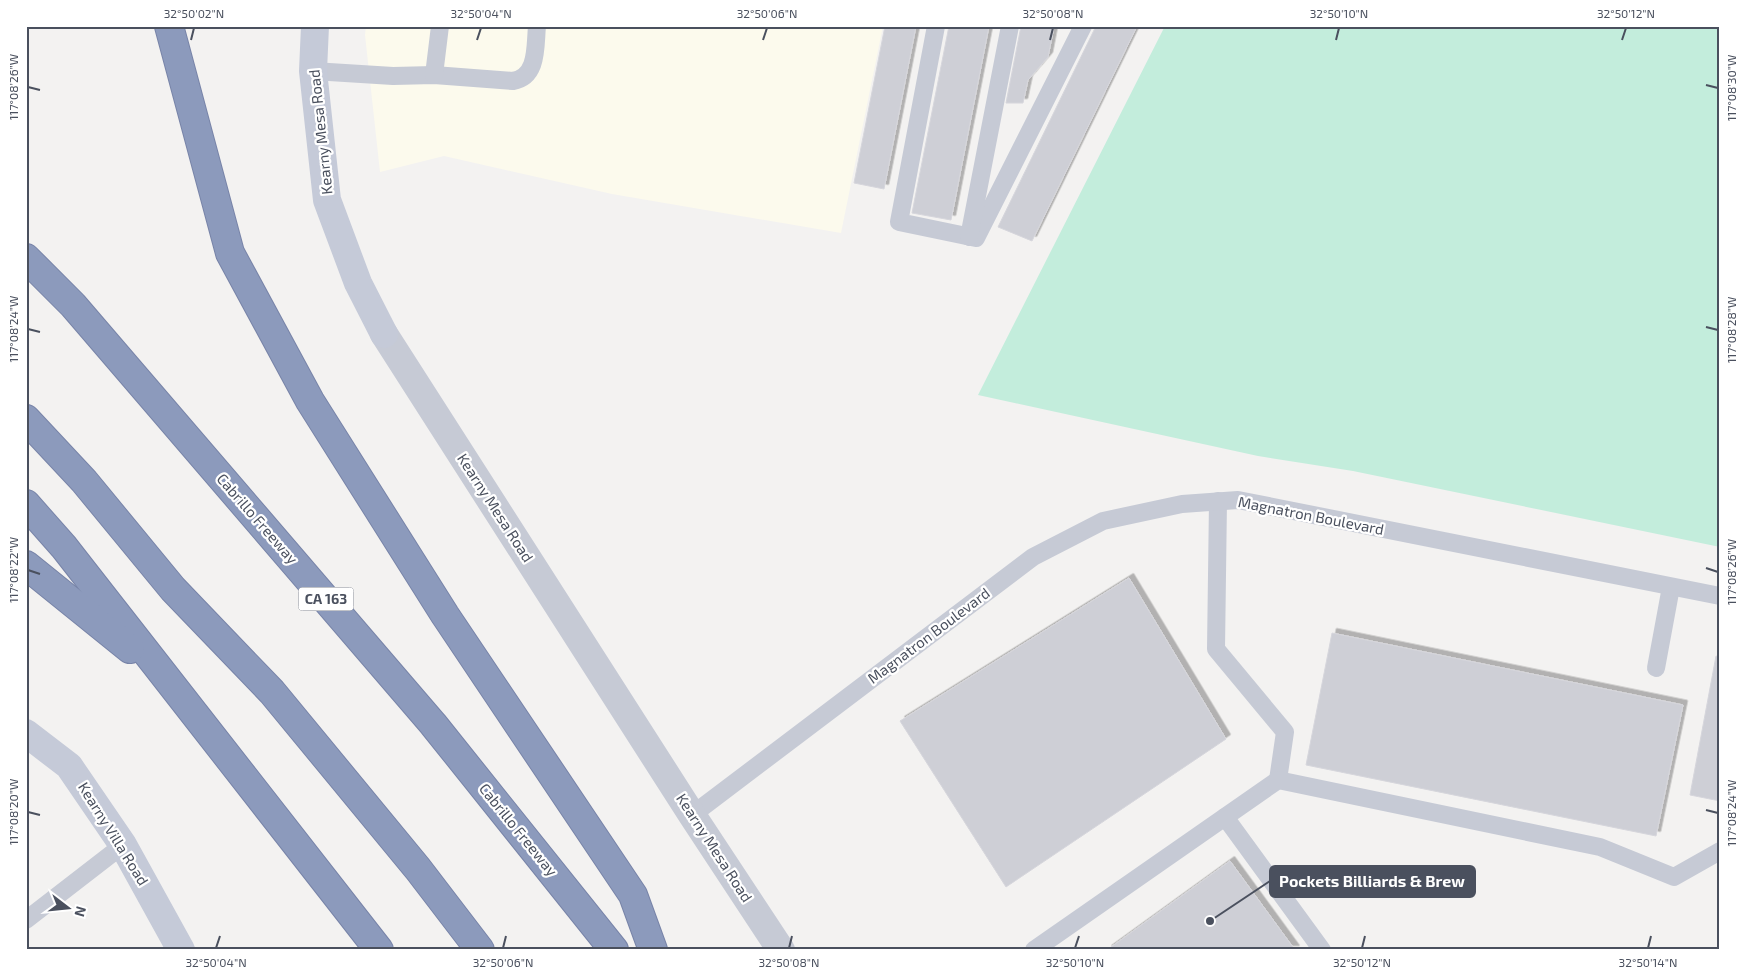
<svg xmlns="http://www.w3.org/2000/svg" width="1746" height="976" font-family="'Exo 2',sans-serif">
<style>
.commercial{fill:#fcfaed}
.green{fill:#c3eddc}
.building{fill:#cecfd6;stroke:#d6d6dc;filter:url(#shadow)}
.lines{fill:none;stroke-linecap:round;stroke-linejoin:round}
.highway-casing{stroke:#7884a8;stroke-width:30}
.lane{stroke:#c6cad5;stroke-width:18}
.street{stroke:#c6cad5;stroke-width:28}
.secondary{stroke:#c5cad8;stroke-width:28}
.highway{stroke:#8c9abc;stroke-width:28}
.ticks{fill:none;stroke:#4a505e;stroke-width:2}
.labels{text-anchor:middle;stroke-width:4.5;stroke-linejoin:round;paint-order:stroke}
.shield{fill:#fff;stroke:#80848e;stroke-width:1}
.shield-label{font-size:14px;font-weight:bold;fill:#4a505e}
.street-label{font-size:15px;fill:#4a505e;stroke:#fff}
.leader{fill:none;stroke:#4a505e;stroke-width:2}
.callout-dot{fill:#4a505e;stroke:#fff;stroke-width:2}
.callout{fill:#4a505e;stroke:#4a505e;stroke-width:2}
.callout-label{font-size:16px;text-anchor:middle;font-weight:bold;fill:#fff}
.neatline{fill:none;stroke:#4a505e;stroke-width:2}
.ticks-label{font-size:12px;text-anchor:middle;fill:#4a505e}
</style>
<defs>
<filter id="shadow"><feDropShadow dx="4.5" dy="-4.5" stdDeviation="0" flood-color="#0004"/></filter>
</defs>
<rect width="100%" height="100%" fill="#f3f2f1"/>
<polygon class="commercial" points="366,26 883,26 841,233 612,194 444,156 380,172 365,35"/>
<polygon class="green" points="1165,26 1720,26 1720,547 1353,471 1258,456 978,395"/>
<g class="building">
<polygon points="885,26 916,26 884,189 854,183"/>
<polygon points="949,26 989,26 951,220 912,213"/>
<polygon points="1021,26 1054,26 1048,57 1028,80 1023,103 1006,103"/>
<polygon points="1096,26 1137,26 1032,241 998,227"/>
<polygon points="1129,578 1226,739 1006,887 900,721"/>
<polygon points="1332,633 1683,705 1656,836 1306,765"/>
<polygon points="1716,656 1720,657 1720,801 1690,795"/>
<polygon points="1230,861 1295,950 1107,950"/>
</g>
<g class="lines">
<g class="highway-casing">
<g id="highway">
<polyline points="169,26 230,253 310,401 445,615 633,895 653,950"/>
<polyline points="26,258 73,305 433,724 614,950"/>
<polyline points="26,419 84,481 173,589 272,692 418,869 480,950"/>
<polyline points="26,504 64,547 379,950"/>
<polyline points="26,565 130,649"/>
</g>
</g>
<g class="lane">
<polyline points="936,26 899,222 976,238 1083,26"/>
<path d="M313,71L393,76L434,75L513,81C538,77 535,47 537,26"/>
<polyline points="434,75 440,26"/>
<polyline points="969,237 1010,26"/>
<polyline points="1218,501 1216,649 1285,732 1278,780"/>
<polyline points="1656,668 1671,587"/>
<polyline points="692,815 1033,557 1103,521 1182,504 1238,500 1720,596"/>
<polyline points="1225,817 1322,950"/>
<polyline points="26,920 123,845"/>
<polyline points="1034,950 1278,780 1600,847 1674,877 1720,851"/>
</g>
<polyline class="street" points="384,334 692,815 781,950"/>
<g class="secondary">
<polyline points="315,26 313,71 327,200 358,283 384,334"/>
<polyline points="26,733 69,766 123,845 181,950"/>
</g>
<use href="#highway" class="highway"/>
</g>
<path class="ticks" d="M191,40L194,28M477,40L481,28M763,40L767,28M1050,40L1053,28M1336,40L1339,28M1622,40L1626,28M1706,85L1718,88M28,87L40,90M1706,327L1718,330M28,329L40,332M1706,568L1718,572M28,570L40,574M1706,810L1718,813M28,812L40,815M216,948L220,936M503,948L506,936M789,948L792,936M1075,948L1079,936M1362,948L1365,936M1648,948L1651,936"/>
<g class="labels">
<rect class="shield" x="298.5" y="587.5" width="55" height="23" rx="4"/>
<g class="shield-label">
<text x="326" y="604">CA 163</text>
</g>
<g class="street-label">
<text transform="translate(321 132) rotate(-96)" y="5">Kearny Mesa Road</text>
<text transform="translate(495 508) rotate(57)" y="5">Kearny Mesa Road</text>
<text transform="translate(1311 516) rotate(11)" y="5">Magnatron Boulevard</text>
<text transform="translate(257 519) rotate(49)" y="5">Cabrillo Freeway</text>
<text transform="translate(929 636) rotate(-37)" y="5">Magnatron Boulevard</text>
<text transform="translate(518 830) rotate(51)" y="5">Cabrillo Freeway</text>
<text transform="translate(113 834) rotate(58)" y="5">Kearny Villa Road</text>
<text transform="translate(714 848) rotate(57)" y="5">Kearny Mesa Road</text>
</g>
</g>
<path class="leader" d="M1210 921L1270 881"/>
<circle class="callout-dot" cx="1210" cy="921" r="5"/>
<rect class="callout" x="1270" y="866" width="205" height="31" rx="5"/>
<g class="callout-label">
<text x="1372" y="887">Pockets Billiards &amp; Brew</text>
</g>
<rect width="1746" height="976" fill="none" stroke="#ffffff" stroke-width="55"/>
<g transform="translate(68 908) rotate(106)" stroke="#ffffff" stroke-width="4" paint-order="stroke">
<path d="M0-4L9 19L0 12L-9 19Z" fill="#4a505e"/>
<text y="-8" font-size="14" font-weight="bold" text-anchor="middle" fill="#4a505e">N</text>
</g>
<rect x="28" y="28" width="1690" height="920" class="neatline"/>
<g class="ticks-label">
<text x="194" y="18">32°50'02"N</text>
<text x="481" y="18">32°50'04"N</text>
<text x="767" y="18">32°50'06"N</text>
<text x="1053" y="18">32°50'08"N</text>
<text x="1339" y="18">32°50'10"N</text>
<text x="1626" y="18">32°50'12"N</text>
<text transform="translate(14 87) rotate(-90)" y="4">117°08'26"W</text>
<text transform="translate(1732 88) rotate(-90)" y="4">117°08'30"W</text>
<text transform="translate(14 329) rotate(-90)" y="4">117°08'24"W</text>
<text transform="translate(1732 330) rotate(-90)" y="4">117°08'28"W</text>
<text transform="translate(14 570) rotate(-90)" y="4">117°08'22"W</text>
<text transform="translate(1732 572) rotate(-90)" y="4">117°08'26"W</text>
<text transform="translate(14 812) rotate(-90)" y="4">117°08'20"W</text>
<text transform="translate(1732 813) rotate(-90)" y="4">117°08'24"W</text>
<text x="216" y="967">32°50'04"N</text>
<text x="503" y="967">32°50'06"N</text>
<text x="789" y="967">32°50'08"N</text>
<text x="1075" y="967">32°50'10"N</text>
<text x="1362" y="967">32°50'12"N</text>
<text x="1648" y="967">32°50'14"N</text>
</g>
</svg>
